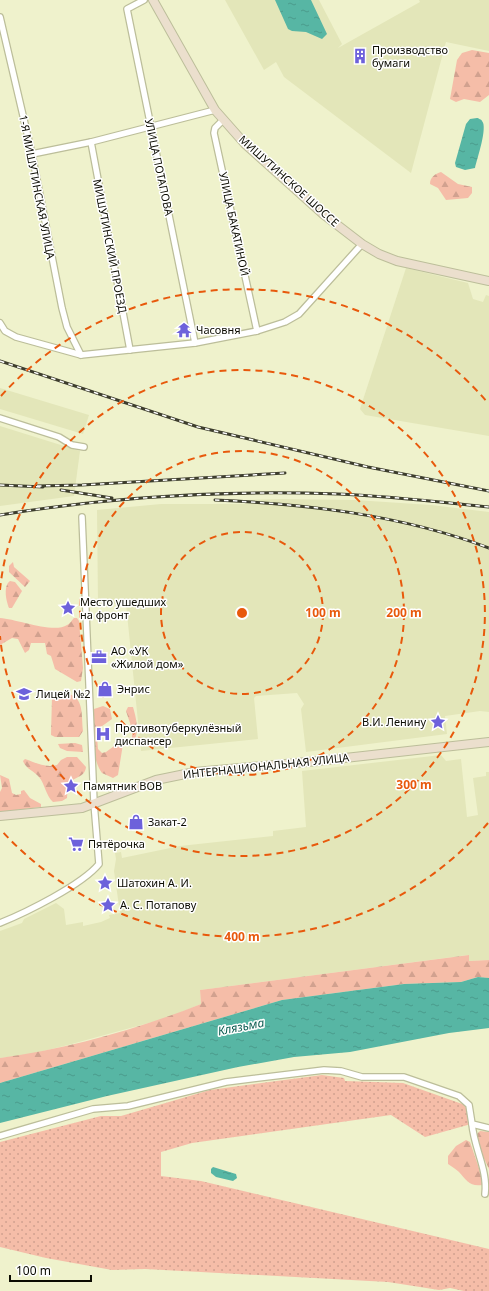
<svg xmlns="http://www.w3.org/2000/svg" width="489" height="1291" font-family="'Noto Sans',sans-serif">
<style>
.built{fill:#e3e6b9}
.forest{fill:url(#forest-firs)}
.garden{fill:url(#garden-dots)}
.water{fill:url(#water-ripples)}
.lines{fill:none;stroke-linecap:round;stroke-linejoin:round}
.street-casing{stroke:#bcbe9a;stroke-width:8}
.secondary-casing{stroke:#bcbe9a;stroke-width:10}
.street{stroke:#fff;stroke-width:5.5}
.secondary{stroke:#ebdfcd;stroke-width:8}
.rail-casing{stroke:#3d3d2d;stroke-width:3}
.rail{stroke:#fff;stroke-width:1.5;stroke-dasharray:4.5;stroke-linecap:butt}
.ring{fill:none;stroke:#e8590c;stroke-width:2;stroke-dasharray:7 5}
.labels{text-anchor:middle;stroke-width:3;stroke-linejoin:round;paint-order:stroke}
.poi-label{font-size:11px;fill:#0c0c02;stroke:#fff;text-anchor:start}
.street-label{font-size:11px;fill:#0c0c02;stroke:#fff}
.water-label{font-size:12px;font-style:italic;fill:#0a5c50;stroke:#fff}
.centre{fill:#e8590c;stroke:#fff;stroke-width:2}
.ring-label{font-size:12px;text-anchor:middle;font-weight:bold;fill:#e8590c;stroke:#fff;stroke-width:3;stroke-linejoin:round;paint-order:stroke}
</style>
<defs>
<pattern id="forest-firs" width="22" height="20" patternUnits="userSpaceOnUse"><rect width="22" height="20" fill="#f5bda8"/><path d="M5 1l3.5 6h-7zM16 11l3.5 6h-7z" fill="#d1a18f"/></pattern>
<pattern id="garden-dots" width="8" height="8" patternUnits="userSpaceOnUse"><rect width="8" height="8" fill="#f5bda8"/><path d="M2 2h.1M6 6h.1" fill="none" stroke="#d1a18f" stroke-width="1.8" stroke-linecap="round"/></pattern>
<pattern id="water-ripples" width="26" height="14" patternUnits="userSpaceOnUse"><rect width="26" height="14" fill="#57b6a4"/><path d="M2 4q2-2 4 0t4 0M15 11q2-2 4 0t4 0" fill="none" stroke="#4b9b8c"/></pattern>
</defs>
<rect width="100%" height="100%" fill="#eff2cc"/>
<g class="built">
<polygon points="225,0 319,0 342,44 338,48 420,2 419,0 489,0 489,51 446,42 411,173 284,77 276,62 264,70"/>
<polygon points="406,268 468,283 473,299 483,302 486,295 489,296 489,436 365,415 360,409"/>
<polygon points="0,388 89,415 83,434 0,409"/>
<polygon points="0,426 80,451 74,496 0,506"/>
<polygon points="281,499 355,500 431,505 489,512 489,712 480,711 445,716 447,734 306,752 301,709 304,704 297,693 256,696 254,698 258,739 141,751 126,604 98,604 97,510 161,504 245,504 246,500"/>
<polygon points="441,755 446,761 461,759 467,817 478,815 473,778 486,776 486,772 489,772 489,960 469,961 468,955 200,990 201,1004 167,1018 68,1045 31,1054 0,1058 0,931 22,923 24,919 56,903 64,909 66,925 83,922 83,926 101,922 110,918 109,915 120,913 114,871 116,859 115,853 121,852 122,858 180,846 273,836 273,831 306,827 302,771"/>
</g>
<g class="forest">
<polygon points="472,50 489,53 489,95 480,102 464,99 456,102 450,99 457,60 462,53"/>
<path d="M441,172L458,184L472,187V193L468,198L446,200L438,188L430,184C430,177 435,174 441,172Z"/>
<polygon points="13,562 14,567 30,581 25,587 9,572 9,566"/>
<path d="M10,581L15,582L22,591L12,608H9C6,601 3,586 10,581Z"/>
<path d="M0,618C17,619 54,634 67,625C70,624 72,620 74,618H77L79,621L83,668L81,681L77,682L55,669L51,656L47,654L45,643H31L29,650L25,653L18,639L12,638L0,645Z"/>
<path d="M66,693C85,697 81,715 83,731L79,737H55L51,735L52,696Z"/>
<path d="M103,706L110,709L112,719L98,729L97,737L98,749L102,753L106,752L121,741L123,744L118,775L113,778L102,773C90,756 94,730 94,709Z"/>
<path d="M128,707H133C136,717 139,730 135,739L132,740V729L126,711Z"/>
<polygon points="75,743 82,745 83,752 67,751 60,748 58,744"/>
<path d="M67,757H77L86,767C85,777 75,777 68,783L67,798L62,801L53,802C46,796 45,784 39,777C34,771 26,769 23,761L25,759C37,763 45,768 57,765L61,760Z"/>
<polygon points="0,775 9,779 12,793 16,795 21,794 21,791 24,790 30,798 41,804 41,807 0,812 0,792 2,788"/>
<path d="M469,955V961L489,960V978L478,977L461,982L404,984L282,1000L0,1083V1058C67,1049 138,1029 201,1004L200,990Z"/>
<polygon points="480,1131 489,1132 489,1169 481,1152 477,1134"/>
<path d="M466,1140L470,1142L483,1180L482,1185C470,1187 466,1180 459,1172C456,1169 452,1167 448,1164V1156L456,1146Z"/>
</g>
<polygon class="garden" points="322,1075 344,1078 345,1081 403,1083 465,1105 471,1124 425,1137 391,1115 192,1143 161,1152 161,1176 201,1181 489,1249 489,1291 464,1291 450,1288 439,1290 388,1282 145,1269 112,1270 46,1258 0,1247 0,1142 101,1116 121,1116 210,1090"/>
<g class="water">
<polygon points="275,0 311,0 327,34 322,39 306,32 292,31 288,29"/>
<path d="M477,118C478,118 482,120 482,121C488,127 477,159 475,168L465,170L456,167L455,163L466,124L470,119Z"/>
<polygon points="478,977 489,978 489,1028 449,1033 350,1052 294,1057 238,1067 107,1096 0,1123 0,1083 282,1000 404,984 461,982"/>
<polygon points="213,1167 236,1174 237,1178 233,1181 216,1177 211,1173 211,1169"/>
</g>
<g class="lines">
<g class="street-casing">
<g id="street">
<polyline points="144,0 127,9 195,343"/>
<polyline points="0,17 32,154 62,308 67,327 81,355"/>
<polyline points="223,120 215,128 214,133 257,331"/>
<polyline points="91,142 130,350"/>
<polyline points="32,154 91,142 215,110"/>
<polyline points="0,323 5,331 16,337 81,355 195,343 257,331 285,322 299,314 362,244"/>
<polyline points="0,418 59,437 72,445 84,447"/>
<path d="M0,923C25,913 82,885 99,864L94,803L82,517"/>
<path d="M472,1124C474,1148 488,1170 485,1194"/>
<polyline points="0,1136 93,1109 128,1106 226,1082 324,1070 341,1071 362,1077 404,1077 459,1096 469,1105 472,1124 489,1128"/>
</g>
</g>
<g class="secondary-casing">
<g id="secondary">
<polyline points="153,0 215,110 245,144 323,214 362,244 379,254 397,261 489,281"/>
<polyline points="0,816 82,808 156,780 195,772 318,761 489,742"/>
</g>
</g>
<use href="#street" class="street"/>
<use href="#secondary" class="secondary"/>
<g class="rail-casing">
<g id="rail">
<polyline points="0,361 198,427 368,467 489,491"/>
<polyline points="0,485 43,487"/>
<polyline points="37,486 82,485 285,473"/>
<polyline points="61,490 112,498"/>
<path d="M215,500C307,504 402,515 489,548"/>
<path d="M0,515C109,497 228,490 338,494C389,496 439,502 489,507"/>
</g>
</g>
<use href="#rail" class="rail"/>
</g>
<g class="ring">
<circle cx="242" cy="613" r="81"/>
<circle cx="242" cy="613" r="162"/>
<path d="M0 590A243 243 0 1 1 0 636"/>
<path d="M488 823A324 324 0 0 1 1 830M1 396A324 324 0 0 1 488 403"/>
</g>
<defs>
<g id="building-bare" transform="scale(1.2)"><path d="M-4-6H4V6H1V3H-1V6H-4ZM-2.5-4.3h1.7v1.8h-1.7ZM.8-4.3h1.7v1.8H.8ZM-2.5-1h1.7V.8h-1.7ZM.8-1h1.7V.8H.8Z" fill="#6d61db" stroke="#fff" stroke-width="2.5" paint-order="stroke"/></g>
<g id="temple-bare" transform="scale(1.2)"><path d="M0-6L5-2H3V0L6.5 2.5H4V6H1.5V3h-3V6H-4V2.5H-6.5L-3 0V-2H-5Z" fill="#6d61db" stroke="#fff" stroke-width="2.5" paint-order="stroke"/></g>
<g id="sight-bare" transform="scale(1.2)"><path d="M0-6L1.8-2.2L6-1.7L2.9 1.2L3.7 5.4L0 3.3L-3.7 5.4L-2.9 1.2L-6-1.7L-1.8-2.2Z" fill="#6d61db" stroke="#fff" stroke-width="2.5" paint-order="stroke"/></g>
<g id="office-bare" transform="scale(1.2)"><path d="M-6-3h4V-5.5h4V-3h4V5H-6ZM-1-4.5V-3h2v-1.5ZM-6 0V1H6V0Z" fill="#6d61db" stroke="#fff" stroke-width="2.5" paint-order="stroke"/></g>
<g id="shop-bare" transform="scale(1.2)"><path d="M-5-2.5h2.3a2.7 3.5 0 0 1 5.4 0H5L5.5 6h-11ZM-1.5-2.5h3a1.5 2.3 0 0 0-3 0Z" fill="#6d61db" stroke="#fff" stroke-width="2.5" paint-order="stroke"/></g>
<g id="school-bare" transform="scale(1.2)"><path d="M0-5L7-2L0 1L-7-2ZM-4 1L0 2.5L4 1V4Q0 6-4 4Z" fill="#6d61db" stroke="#fff" stroke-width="2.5" paint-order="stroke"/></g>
<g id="hospital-bare" transform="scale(1.2)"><path d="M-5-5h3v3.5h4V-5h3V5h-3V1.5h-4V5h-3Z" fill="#6d61db" stroke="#fff" stroke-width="2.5" paint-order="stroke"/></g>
<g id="supermarket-bare" transform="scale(1.2)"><path d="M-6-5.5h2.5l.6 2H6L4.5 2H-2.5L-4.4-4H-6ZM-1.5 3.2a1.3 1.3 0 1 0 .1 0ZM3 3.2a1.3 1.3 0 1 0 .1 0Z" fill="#6d61db" stroke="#fff" stroke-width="2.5" paint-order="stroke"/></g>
</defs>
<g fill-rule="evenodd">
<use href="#building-bare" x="360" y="56"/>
<use href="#temple-bare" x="184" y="330"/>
<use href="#sight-bare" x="68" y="608"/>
<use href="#office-bare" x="99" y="657"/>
<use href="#shop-bare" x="105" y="689"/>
<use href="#school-bare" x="24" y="694"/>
<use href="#sight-bare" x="438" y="722"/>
<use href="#hospital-bare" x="103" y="734"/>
<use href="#sight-bare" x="71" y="786"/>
<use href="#shop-bare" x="136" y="822"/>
<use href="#supermarket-bare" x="76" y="844"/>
<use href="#sight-bare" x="105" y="883"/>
<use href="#sight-bare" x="108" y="905"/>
</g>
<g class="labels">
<g class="poi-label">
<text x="372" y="54">Производство<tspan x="372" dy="13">бумаги</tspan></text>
<text x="196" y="334">Часовня</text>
<text x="80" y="606">Место ушедших<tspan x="80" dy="13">на фронт</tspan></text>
<text x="111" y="655">АО «УК<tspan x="111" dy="13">«Жилой дом»</tspan></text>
<text x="117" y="693">Энрис</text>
<text x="36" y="698">Лицей №2</text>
<text x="426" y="726" text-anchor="end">В.И. Ленину</text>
<text x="115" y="732">Противотуберкулёзный<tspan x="115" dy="13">диспансер</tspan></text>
<text x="83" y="790">Памятник ВОВ</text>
<text x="148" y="826">Закат-2</text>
<text x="88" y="848">Пятёрочка</text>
<text x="117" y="887">Шатохин А. И.</text>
<text x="120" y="909">А. С. Потапову</text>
</g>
<g class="street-label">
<text transform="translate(159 167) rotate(78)" y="4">УЛИЦА ПОТАПОВА</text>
<text transform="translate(289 181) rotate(42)" y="4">МИШУТИНСКОЕ ШОССЕ</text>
<text transform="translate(37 187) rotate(79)" y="4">1-Я МИШУТИНСКАЯ УЛИЦА</text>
<text transform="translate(234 224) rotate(78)" y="4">УЛИЦА БАКАТИНОЙ</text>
<text transform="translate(110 246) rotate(79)" y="4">МИШУТИНСКИЙ ПРОЕЗД</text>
<text transform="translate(266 766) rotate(-6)" y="4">ИНТЕРНАЦИОНАЛЬНАЯ УЛИЦА</text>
</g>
<g class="water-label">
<text transform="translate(241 1027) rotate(-11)" y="4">Клязьма</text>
</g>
</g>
<circle cx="242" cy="613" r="6" class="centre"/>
<g class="ring-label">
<text x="323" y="617">100 m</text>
<text x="404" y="617">200 m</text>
<text x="414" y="789">300 m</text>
<text x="242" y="941">400 m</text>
</g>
<path d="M10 1275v6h81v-6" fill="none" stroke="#0c0c02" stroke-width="2"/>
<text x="16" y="1275" font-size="12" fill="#0c0c02" stroke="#ffffff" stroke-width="3" paint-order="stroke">100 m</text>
</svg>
